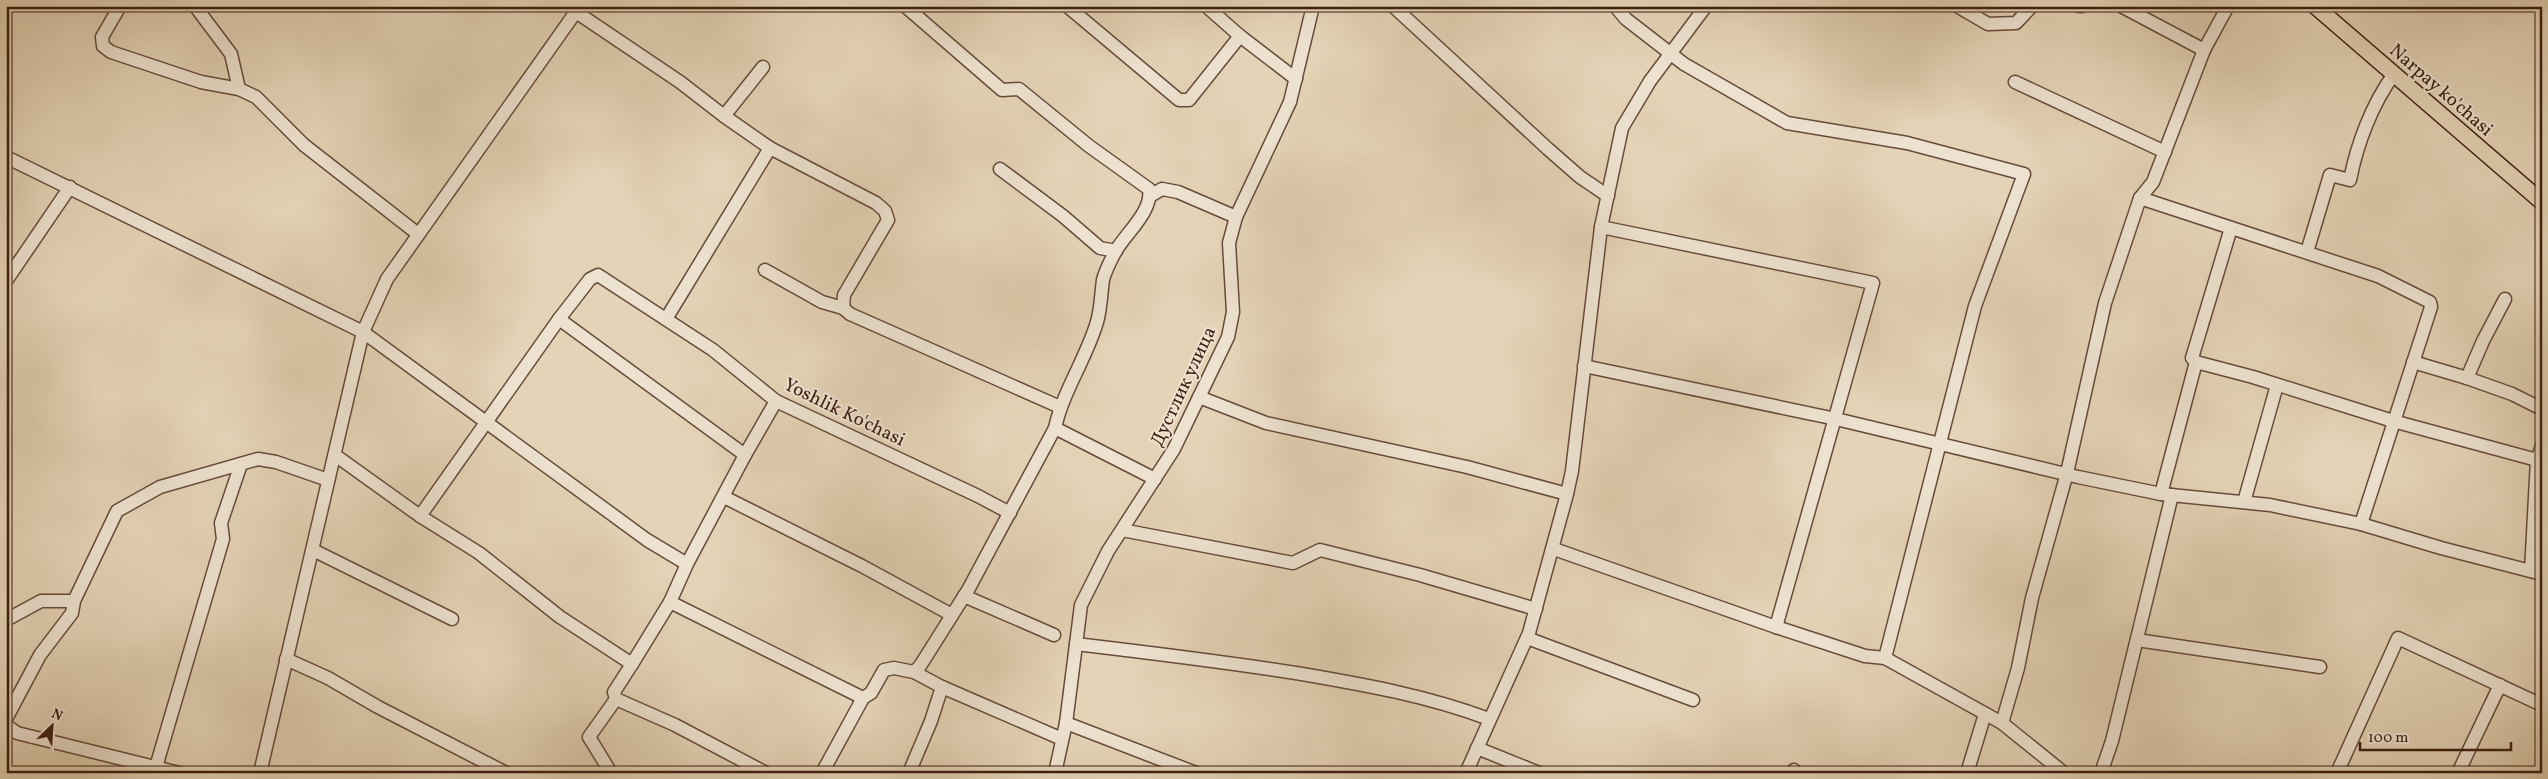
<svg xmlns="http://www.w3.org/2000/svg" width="2548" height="779" font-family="Vollkorn,serif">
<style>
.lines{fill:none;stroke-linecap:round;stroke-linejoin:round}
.minor-casing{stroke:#674b3a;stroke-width:15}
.major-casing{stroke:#3d1e10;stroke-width:18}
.minor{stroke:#ede2d0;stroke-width:12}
.major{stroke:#e4d3b6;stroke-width:15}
.labels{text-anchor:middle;stroke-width:4;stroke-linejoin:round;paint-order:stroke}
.street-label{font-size:19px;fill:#3d1e10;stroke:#ede2d0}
</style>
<rect width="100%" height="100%" fill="#e4d3b6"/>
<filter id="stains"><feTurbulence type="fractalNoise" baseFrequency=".004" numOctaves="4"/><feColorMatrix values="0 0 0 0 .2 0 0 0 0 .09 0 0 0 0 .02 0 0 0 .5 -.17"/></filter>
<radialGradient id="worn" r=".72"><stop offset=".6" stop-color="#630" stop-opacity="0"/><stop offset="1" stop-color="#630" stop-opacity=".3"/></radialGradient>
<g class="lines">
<g class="minor-casing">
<g id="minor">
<polyline points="120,6 102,37 103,46 111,52 201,82 239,89 256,97 304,145 418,234"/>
<polyline points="195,6 231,54 239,89"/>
<polyline points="1067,6 1179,100 1189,100 1240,36"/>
<polyline points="1206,6 1240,36 1296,79"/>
<polyline points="1393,6 1548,149 1580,177 1608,196"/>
<polyline points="1615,6 1626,19 1684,64 1787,123 1907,143 2024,174 1975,306 1885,658"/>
<polyline points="1957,6 1988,24 2016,23 2032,6"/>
<polyline points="2079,6 2082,6"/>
<polyline points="2121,6 2204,50"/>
<polyline points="576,12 680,82 724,116 763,67"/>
<polyline points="2015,82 2165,152"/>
<polyline points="724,116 770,148 876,203 885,211 888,220 844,295 843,308 850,314 1060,407"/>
<polyline points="6,157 363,332 647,540 687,564 745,455"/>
<polyline points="1000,169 1063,216 1100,248 1116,251"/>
<polyline points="1150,196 1162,189 1178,192 1236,217"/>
<polyline points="2140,198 2378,276 2430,302 2431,307 2361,524"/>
<polyline points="1601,227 1873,283 1776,627"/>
<path d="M2307,252L2330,175L2350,180C2357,144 2372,104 2394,74"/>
<polyline points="765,270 822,302 843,308"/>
<polyline points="6,281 70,187"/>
<polyline points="559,319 745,455 776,401"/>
<polyline points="666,319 770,148"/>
<polyline points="2196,362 2192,358 2231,228"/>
<polyline points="2413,362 2467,378 2483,341 2505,299"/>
<polyline points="1584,366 1836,419 2078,477 2161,494 2270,505 2361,524 2441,548 2542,574"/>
<polyline points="2467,378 2512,394 2542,409"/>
<polyline points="1199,397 1266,423 1467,467 1567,494"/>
<polyline points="1055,428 1155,479"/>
<polyline points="335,455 420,516 479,553 560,617 632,664 614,692 616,699 675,725 766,773"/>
<polyline points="2537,460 2542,446"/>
<polyline points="2161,494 2196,362 2253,377 2393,421 2537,460 2531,571"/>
<polyline points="724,497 862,566 952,615"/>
<polyline points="2244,502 2277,385"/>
<polyline points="420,516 559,319 590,279 598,275 713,350 776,401 978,496 1010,513"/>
<polyline points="1122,530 1293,563 1320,550 1420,575 1536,609"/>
<polyline points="1554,549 1776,627 1865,656 1885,658 2002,723 2064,773"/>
<polyline points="313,550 452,619"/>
<polyline points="964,596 1054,635"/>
<polyline points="670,602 863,698"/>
<polyline points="6,620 41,601 74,601 117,511 160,487 258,459 276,462 328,480"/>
<polyline points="1527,638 1693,700"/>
<polyline points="2137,640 2320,667"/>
<path d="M1076,644C1152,653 1227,662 1302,674C1366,685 1428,696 1489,719"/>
<polyline points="286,659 328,678 378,707 506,773"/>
<polyline points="632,664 670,602 687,564"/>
<polyline points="942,687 1062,739"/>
<polyline points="6,719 40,655 72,613 74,601"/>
<polyline points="1066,723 1196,773"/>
<polyline points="2002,723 2018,668 2032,598 2067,473 2105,303 2140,198 2153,182 2204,50 2228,6"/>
<polyline points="6,725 17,733 179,773"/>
<polyline points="1477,748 1539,773"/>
<polyline points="156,767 223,539 221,523 241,464"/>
<polyline points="260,773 363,332 387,279 580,6"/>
<polyline points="611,773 589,737 616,699"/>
<path d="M822,773L863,698L871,693L884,670L894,668L914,672L920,666L968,590L1055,428C1063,391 1086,359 1097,322C1101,308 1101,294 1103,280C1105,271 1111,260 1115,252C1126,233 1153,211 1149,189L1089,146L1019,89L1002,90L905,6"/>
<polyline points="909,773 931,721 942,687 914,672"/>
<polyline points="1055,773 1066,723 1081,605 1108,551 1174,449 1228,337 1233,312 1229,243 1236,217 1290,102 1313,6"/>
<polyline points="1466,773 1529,633 1567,494 1572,471 1601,227 1622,128 1650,81 1706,6"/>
<polyline points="1793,773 1794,770"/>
<polyline points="1967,773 1985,714"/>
<polyline points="2101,773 2112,741 2172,495"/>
<polyline points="2337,773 2398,638 2542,705"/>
<polyline points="2458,773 2500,685"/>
</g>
</g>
<g class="major-casing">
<polyline id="major" points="2315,6 2542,202"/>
</g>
<use href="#minor" class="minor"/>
<use href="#major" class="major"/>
</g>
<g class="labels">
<g class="street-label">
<text transform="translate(2442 89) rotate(41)" y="7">Narpay ko'chasi</text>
<text transform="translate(1182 386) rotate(-65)" y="7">Дустлик улица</text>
<text transform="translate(845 411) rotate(26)" y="7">Yoshlik Ko'chasi</text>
</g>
</g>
<rect width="2548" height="779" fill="none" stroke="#e4d3b6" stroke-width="25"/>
<rect x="8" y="8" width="2533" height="764" fill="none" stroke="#3d1e10" stroke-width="2.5"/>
<rect x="12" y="12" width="2523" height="754" fill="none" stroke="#3d1e10"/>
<g transform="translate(52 726) rotate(25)" stroke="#ede2d0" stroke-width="4" paint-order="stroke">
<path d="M0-4L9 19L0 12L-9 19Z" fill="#3d1e10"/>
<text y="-8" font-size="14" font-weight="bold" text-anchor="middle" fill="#3d1e10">N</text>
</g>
<path d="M2360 742v8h151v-8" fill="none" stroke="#3d1e10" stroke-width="2.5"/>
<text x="2368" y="742" font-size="15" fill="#3d1e10" stroke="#ede2d0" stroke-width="4" paint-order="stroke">100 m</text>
<rect width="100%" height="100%" filter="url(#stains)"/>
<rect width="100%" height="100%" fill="url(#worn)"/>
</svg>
